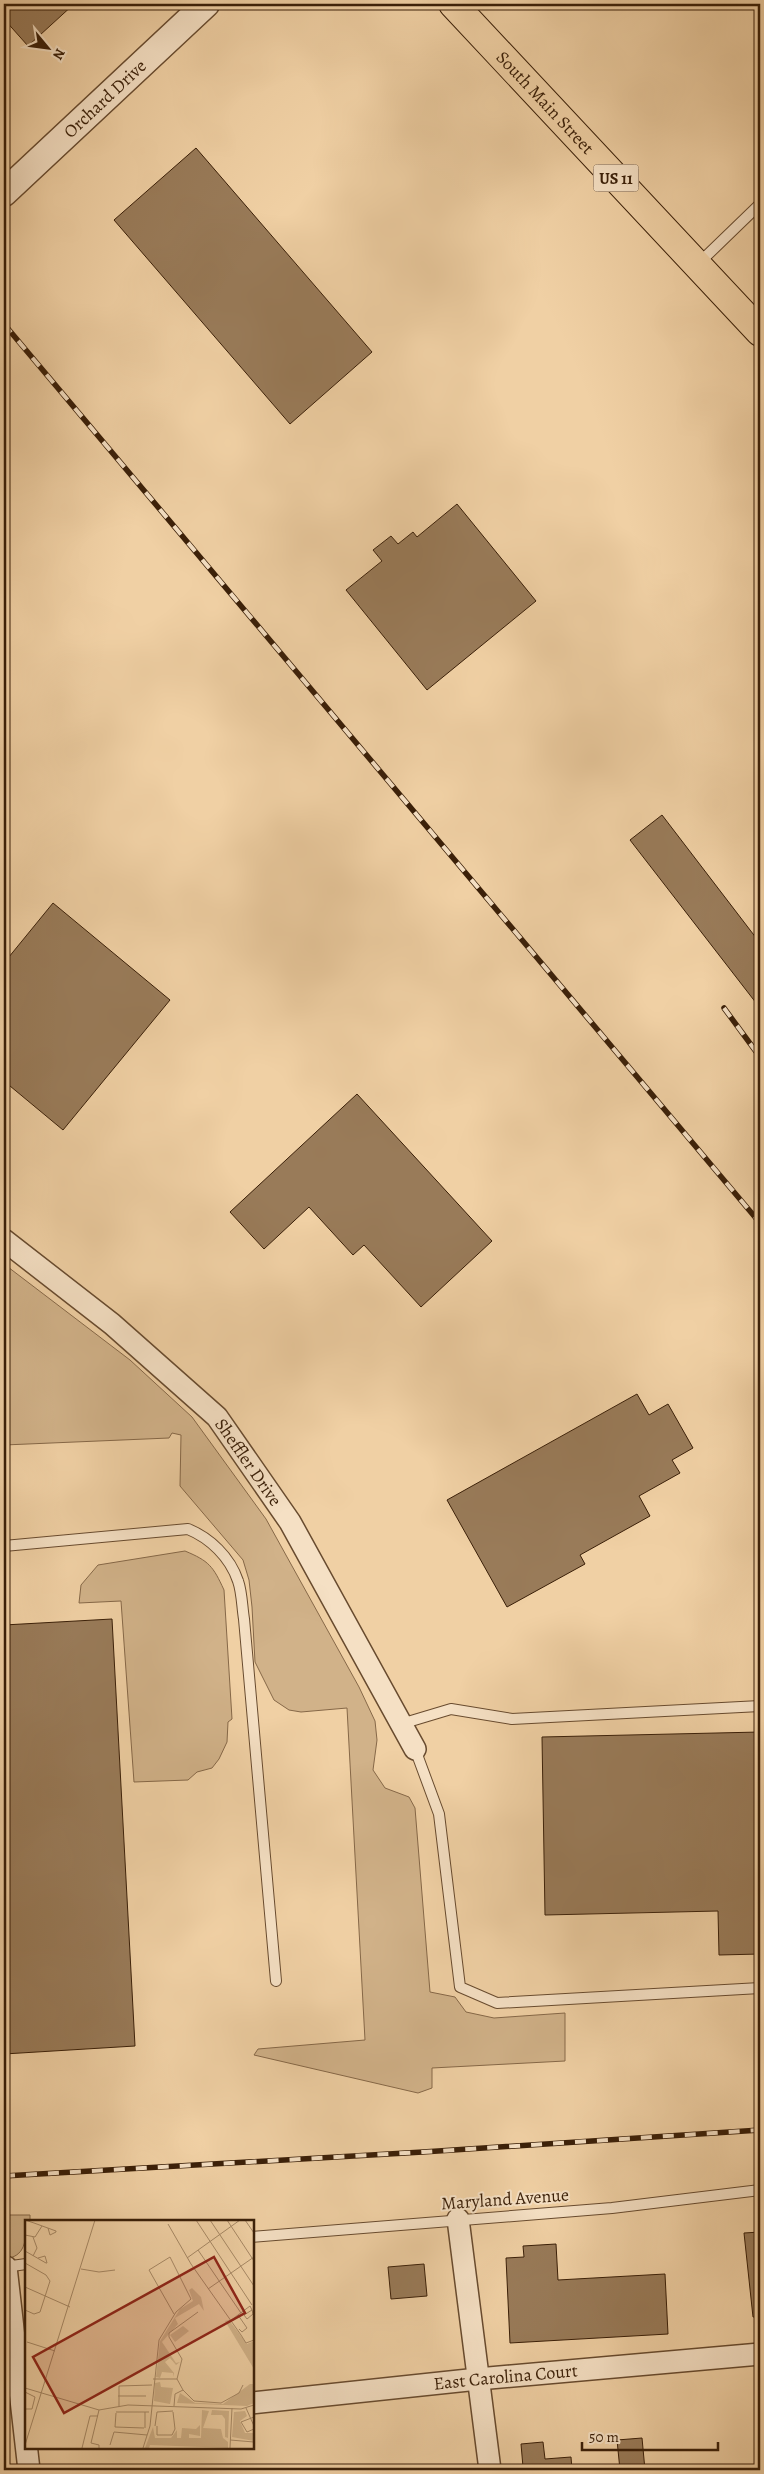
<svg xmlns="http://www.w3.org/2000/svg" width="764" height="2474" font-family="Alegreya,serif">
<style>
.green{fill:#d1b289;stroke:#866848}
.building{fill:#997b59;stroke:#3a1f08}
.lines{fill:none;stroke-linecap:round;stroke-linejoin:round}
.service-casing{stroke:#684b2f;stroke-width:12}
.minor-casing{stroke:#684b2f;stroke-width:24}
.tertiary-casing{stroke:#684b2f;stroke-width:29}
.primary-casing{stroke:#3a1f08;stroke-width:30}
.service{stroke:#f5e0c4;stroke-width:10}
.minor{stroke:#f5e0c4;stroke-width:21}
.tertiary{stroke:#f5e0c4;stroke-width:26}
.primary{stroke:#f0d0a4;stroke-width:28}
.rail-casing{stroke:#3a1f08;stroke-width:5.5}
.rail{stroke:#f5e0c4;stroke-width:4;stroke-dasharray:11;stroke-linecap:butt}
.labels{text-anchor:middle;stroke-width:4;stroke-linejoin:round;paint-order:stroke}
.shield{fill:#f5e0c4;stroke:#725940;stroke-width:1}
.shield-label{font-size:16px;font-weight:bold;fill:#3a1f08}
.street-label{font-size:18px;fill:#3a1f08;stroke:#f5e0c4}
.inset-road{fill:none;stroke:#a78966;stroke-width:1}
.view{fill:#8f2418;fill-opacity:0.15;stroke:#8f2418;stroke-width:2.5}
.inset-edge{fill:none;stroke:#3a1f08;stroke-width:2.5}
</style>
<rect width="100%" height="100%" fill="#f0d0a4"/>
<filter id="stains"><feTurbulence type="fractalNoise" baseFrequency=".004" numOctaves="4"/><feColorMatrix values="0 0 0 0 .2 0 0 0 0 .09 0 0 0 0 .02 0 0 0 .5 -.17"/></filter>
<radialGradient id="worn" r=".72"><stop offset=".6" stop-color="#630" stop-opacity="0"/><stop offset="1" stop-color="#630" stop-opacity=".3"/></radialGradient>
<g class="green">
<polygon points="4,1264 130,1360 192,1417 266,1519 359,1687 375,1721 377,1740 373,1770 385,1788 409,1797 415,1808 430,1992 455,1997 466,2012 494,2018 565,2013 565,2061 432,2068 432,2088 418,2093 254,2055 258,2049 365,2040 347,1708 301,1712 289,1710 274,1700 255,1662 252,1607 249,1580 243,1560 180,1486 181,1435 172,1433 169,1438 4,1445"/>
<path d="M185,1551C209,1561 213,1566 224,1590L232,1719L228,1722L227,1742L219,1759L212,1768L197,1772L188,1780L134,1782L121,1601L79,1603L81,1585L98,1565Z"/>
<path d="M4,2215H30V2221L26,2222C26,2240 26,2257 4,2259Z"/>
</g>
<g class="building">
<polygon points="4,4 74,4 28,46 4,19"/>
<polygon points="196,148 372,352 290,424 114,220"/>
<polygon points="457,504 536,601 427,690 346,590 382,561 373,550 391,536 398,544 413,532 417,537"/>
<polygon points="662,815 760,943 760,1008 630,840"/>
<polygon points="53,903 170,1000 63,1130 4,1081 4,963"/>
<polygon points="357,1094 492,1241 421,1307 364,1245 353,1255 309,1207 264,1249 230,1212"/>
<polygon points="637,1394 649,1415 668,1404 693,1448 672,1460 680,1473 639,1496 650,1516 580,1555 585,1564 507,1607 447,1500"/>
<polygon points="112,1619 135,2046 4,2054 4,1625"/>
<polygon points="760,1732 760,1954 719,1955 718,1911 545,1915 542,1737"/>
<polygon points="760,2232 760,2317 753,2317 744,2233"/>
<polygon points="556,2244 558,2280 665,2274 668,2334 510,2343 506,2258 524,2257 523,2246"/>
<polygon points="424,2264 427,2296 391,2299 388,2267"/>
<polygon points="642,2438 645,2470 620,2470 617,2440"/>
<polygon points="543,2442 545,2459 571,2457 572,2470 544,2470 544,2465 523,2467 521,2444"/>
</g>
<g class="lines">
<g class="service-casing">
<g id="service">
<polyline points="698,264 760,204"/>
<path d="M4,1546L188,1529C210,1538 230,1557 238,1581C242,1592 242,1607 244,1619L276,1981"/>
<polyline points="401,1724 451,1709 512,1719 760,1706"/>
<polyline points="415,1749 439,1814 460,1987 497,2003 760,1988"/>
<polyline points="252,2237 612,2208 760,2190"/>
<polyline points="5,2267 26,2264"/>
<polyline points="4,2383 18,2381"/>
</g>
</g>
<g class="minor-casing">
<g id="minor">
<path id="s1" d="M4,1240L112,1324L217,1417L290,1522L415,1749"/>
<polyline points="458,2219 490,2470"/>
<polyline points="6,2267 29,2470"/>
<path id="s2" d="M252,2403L478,2379L760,2354"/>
</g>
</g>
<g class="tertiary-casing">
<g id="tertiary">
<path id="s3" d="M4,193L206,4"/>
</g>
</g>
<g class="primary-casing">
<g id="primary">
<path id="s4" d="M453,4L760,332"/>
</g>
</g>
<use href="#service" class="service"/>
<use href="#minor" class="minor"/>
<use href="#tertiary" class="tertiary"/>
<use href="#primary" class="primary"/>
<g class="rail-casing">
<g id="rail">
<polyline points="4,324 760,1223"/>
<polyline points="724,1008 760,1057"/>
<polyline points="4,2176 423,2152 760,2130"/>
</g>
</g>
<use href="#rail" class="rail"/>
</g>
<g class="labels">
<rect class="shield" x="593.5" y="164.5" width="45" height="27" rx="4"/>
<g class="shield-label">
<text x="616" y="184">US 11</text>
</g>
<g class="street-label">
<text dy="6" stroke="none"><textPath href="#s3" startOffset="138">Orchard Drive</textPath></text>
<text dy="6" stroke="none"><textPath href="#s4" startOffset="135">South Main Street</textPath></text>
<text dy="6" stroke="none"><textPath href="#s1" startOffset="332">Sheffler Drive</textPath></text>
<text transform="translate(505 2199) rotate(-4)" y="6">Maryland Avenue</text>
<text dy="6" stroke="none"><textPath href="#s2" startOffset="255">East Carolina Court</textPath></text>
</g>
</g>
<g transform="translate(25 2220)">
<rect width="229" height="229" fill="#f0d0a4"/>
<path d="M167,68L176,77L179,91L174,84L150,98L153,104L137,122L151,143L155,142L151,145L145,138L140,142L149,153V157L148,153L137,152L135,158L131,157L135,121L155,89L168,81L164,70ZM204,100L222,124L229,121V149L200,101ZM158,106L164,111L150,122L145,115ZM135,162L136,167L148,168L149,163L145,184L129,181L130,163ZM225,164H229V183L222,186L152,183L155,173L170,183L198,184ZM177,190L184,191L178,208L196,209L198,218L203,222V228L125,225L124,228H120L128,207L130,218H146L152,210V218H156L157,208L171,209L175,205V216L164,214V218H176ZM187,190L204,191L203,218L200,217V199L197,195H186ZM220,191L222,196L215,201L220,213H228L229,221L207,217L209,192Z" fill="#d1b289"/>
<path class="inset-road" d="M0,0L9,3L31,11V12L25,15L23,8M171,0L227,85M185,0L229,66M202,0L229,41M220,0L229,13M143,4L166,44L216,115L221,123L229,120M0,15L10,17L17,6M173,30L216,93M0,31L21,43H22L20,36L13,38M8,36L12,28L8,17M162,38L215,0M0,43L21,55L25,61L15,92L9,94L0,90M56,49L74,52L90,50M0,67L45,87M183,69L229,37M225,86L227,90L228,94L222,99L219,95L227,90M213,95L222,108L217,112L214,109M205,101L225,86M2,122L30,131M128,159H152L158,170L150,174L149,186M152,159L157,139L144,117V113L173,92M0,168L74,190L103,185L216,189L229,185M158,170L169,181L196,183L214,173L218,165M0,172L10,177L7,189H0M93,176H121M94,187V166L127,165M221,188L229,206M91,192H124M120,192V208M91,193L90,207L119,208M229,197L216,202L222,212L229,209M130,206L132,192L148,191M132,206V215H147L150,209L148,192M205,220L229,222M0,225L70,0M85,225L89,212L122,215M57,228L65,196H73M74,228V225L66,223L74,190M118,228L125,206L134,120L151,92L166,79L145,37L124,50L149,94M205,228L207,188"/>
<path class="view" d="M189,37L220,93L39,193L8,137Z"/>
<rect width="229" height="229" class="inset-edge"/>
</g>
<rect width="764" height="2474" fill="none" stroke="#f0d0a4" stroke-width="20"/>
<rect x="5" y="5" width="754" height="2464" fill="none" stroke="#3a1f08" stroke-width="2.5"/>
<rect x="10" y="10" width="744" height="2454" fill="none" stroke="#3a1f08"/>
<g transform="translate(48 48) rotate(119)" stroke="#f5e0c4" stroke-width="4" paint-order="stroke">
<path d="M0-4L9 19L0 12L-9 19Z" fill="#3a1f08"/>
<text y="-8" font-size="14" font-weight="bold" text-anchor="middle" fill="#3a1f08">N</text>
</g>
<path d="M582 2442v8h136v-8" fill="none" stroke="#3a1f08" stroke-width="2.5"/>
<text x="589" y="2442" font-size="15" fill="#3a1f08" stroke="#f5e0c4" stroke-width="4" paint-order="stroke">50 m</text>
<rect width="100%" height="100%" filter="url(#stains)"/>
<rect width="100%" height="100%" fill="url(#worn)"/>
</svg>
